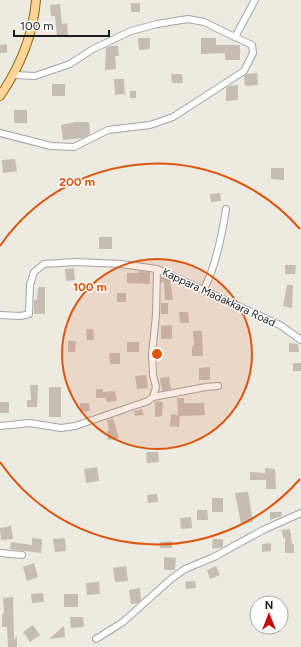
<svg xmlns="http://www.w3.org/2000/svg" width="301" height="647" font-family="Figtree,sans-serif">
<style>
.building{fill:#c5bcb4}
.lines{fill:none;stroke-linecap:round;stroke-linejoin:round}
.minor-casing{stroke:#a3a3a3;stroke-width:8}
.major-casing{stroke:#936700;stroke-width:10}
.minor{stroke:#fff;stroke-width:6}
.major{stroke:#fcd497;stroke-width:8}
.ring{fill:none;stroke:#de560d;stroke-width:2}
.labels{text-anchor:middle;stroke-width:3;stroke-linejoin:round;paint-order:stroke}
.street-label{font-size:11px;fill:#1c1c1c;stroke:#fff}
.centre{fill:#de560d;stroke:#fff;stroke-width:2}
.ring-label{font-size:12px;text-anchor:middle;font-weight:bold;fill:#de560d;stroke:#fff;stroke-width:3;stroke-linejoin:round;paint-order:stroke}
</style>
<rect width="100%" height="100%" fill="#edeae1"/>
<g class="building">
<rect x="131" y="3" width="9" height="9"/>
<polygon points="60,4 62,24 67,23 68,36 57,36 55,16 51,16 50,5"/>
<polygon points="138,38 150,38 150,49 139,50"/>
<polygon points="201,38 216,38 216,45 240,45 240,60 225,60 225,53 201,54"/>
<polygon points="7,44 7,53 0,53 0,45"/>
<polygon points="110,46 118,46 119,56 115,56 116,69 105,70 106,48"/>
<polygon points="257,73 258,85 245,86 244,76 247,74"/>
<polygon points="171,74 182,74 183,83 172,83"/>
<polygon points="114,79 124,79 125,94 115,95"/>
<rect x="52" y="84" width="13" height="12"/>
<polygon points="238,85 238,100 226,101 226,88 230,86"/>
<rect x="130" y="91" width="6" height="7"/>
<rect x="14" y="110" width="13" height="13"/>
<polygon points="76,122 89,122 90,134 83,138 63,140 61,125"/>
<polygon points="15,159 17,171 3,173 2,160"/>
<polygon points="271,168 284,168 284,180 271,179"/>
<polygon points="220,193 221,201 211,202 210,194"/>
<rect x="99" y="237" width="13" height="12"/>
<polygon points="285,265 296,265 295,274 285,274"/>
<polygon points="74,268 75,280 66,281 65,269"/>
<polygon points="139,271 150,272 150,284 127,283 127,273 139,273"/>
<polygon points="161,276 170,280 173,300 165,300 164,282 161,282"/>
<polygon points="287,285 293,285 292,308 283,306"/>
<polygon points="38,287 45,287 45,314 34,314 34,300 37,300"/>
<rect x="117" y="293" width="9" height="9"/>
<rect x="161" y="303" width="7" height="11"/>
<polygon points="179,312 188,312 189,323 180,323"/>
<polygon points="172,325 172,339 161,339 161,326"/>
<polygon points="86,329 93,329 94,340 87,340"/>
<polygon points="193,331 202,331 203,356 192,356 192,346 194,346"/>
<polygon points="68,341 76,341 75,352 68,352"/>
<rect x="127" y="342" width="12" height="10"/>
<polygon points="289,343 298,344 299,352 289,352"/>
<polygon points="109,353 120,353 120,364 110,364"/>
<rect x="293" y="363" width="8" height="8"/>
<polygon points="210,367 210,380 199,380 199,368"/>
<polygon points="146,375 148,388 137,389 135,376"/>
<polygon points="169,377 171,389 162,391 160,378"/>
<polygon points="30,385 38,385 37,407 27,407 27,400 31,400"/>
<rect x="49" y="387" width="12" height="30"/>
<polygon points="96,389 103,389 103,392 115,391 117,401 107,402 106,398 96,398"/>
<polygon points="177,398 184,398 184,403 204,403 205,415 180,416 179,427 170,426 171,414 178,415"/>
<polygon points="155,401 163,402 162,416 155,417"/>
<rect x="0" y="402" width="9" height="11"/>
<polygon points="80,403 89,403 90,411 80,412"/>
<polygon points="142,409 144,415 135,416 134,411"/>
<polygon points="113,418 119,438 108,440 107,431 109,431 107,420"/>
<polygon points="146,452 158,452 159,462 147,463"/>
<polygon points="97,467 99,481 86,483 84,469"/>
<polygon points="265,468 275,469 276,489 266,489 266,480 250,480 250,472 265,473"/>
<polygon points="248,492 253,522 241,524 235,493"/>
<polygon points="157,494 158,502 148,503 147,495"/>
<rect x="212" y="498" width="11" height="14"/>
<polygon points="197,510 207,510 208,520 197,520"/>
<polygon points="270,512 282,512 282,516 270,520"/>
<polygon points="191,517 192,528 181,529 180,518"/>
<polygon points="11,526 13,539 1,540 0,528"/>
<polygon points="290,529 292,544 294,544 294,553 285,553 285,537 283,538 282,530"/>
<polygon points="32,538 42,539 41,553 10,549 11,542 32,545"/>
<polygon points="65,538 66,551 55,552 53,539"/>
<polygon points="213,539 223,539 223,547 212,549"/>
<polygon points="172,541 172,548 160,548 160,542"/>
<polygon points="271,543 271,551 262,552 262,544"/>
<polygon points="164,557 176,558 175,570 164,570"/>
<polygon points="34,563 38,577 27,581 23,567"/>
<polygon points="126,566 128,581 115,582 113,568"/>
<polygon points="216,566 220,575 210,579 207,570"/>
<polygon points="195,581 196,588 186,589 185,582"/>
<polygon points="99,582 100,594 87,595 86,583"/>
<polygon points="140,588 141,600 138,603 131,604 129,590"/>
<polygon points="43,593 44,602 32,603 31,594"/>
<rect x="64" y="594" width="14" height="13"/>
<polygon points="13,597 14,639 17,637 17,647 8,647 7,627 2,627 2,614 4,614 3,598"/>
<polygon points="70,617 83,617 84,627 71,628"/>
<polygon points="33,625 40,635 30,642 23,632"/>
<polygon points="64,626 65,637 49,639"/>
</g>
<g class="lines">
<g class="minor-casing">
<g id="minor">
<polyline points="15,75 35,76 70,64 93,49 131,31 157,24 188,19 204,22 235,37"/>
<polyline points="0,133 51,146 74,147 108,130 150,125 173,117 244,71 253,53 252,45 235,37 255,0"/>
<path d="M204,289C216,266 222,235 226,209"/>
<polyline points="0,315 21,316 29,314 30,285 34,272 44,264 76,262 121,264 157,269"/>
<polyline points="153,397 206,387 218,386"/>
<polyline points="0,426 30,423 61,428 75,426 148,401 153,397 156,387 153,375 152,354 156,315 157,269 280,325 301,340"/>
<polyline points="0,553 22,555"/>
<polyline points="96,639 123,622 171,579 185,569 214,557 263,530 301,513"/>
</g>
</g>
<g class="major-casing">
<path id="major" d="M0,96C20,67 33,36 36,0"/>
</g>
<use href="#minor" class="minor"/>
<use href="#major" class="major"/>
</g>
<circle cx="157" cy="354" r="95" fill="#de560d" fill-opacity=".12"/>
<g class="ring">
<circle cx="157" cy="354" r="95"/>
<path d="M300 479A190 190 0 0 1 0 462M0 246A190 190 0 0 1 300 229"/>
</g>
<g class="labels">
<g class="street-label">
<text transform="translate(219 297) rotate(25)" y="4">Kappara Madakkara Road</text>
</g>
</g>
<circle cx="157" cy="354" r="6" class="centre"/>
<g class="ring-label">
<text x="77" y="186">200 m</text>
<text x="90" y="291">100 m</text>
</g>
<g transform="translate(269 615)"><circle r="19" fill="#ffffff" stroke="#a4a4a4"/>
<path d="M0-3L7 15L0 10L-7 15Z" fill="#c70700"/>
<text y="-6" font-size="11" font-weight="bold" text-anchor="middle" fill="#1c1c1c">N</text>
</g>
<path d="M14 30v6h95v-6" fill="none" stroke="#1c1c1c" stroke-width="2"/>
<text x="20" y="30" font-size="12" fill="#1c1c1c" stroke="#ffffff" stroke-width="3" paint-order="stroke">100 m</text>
</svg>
